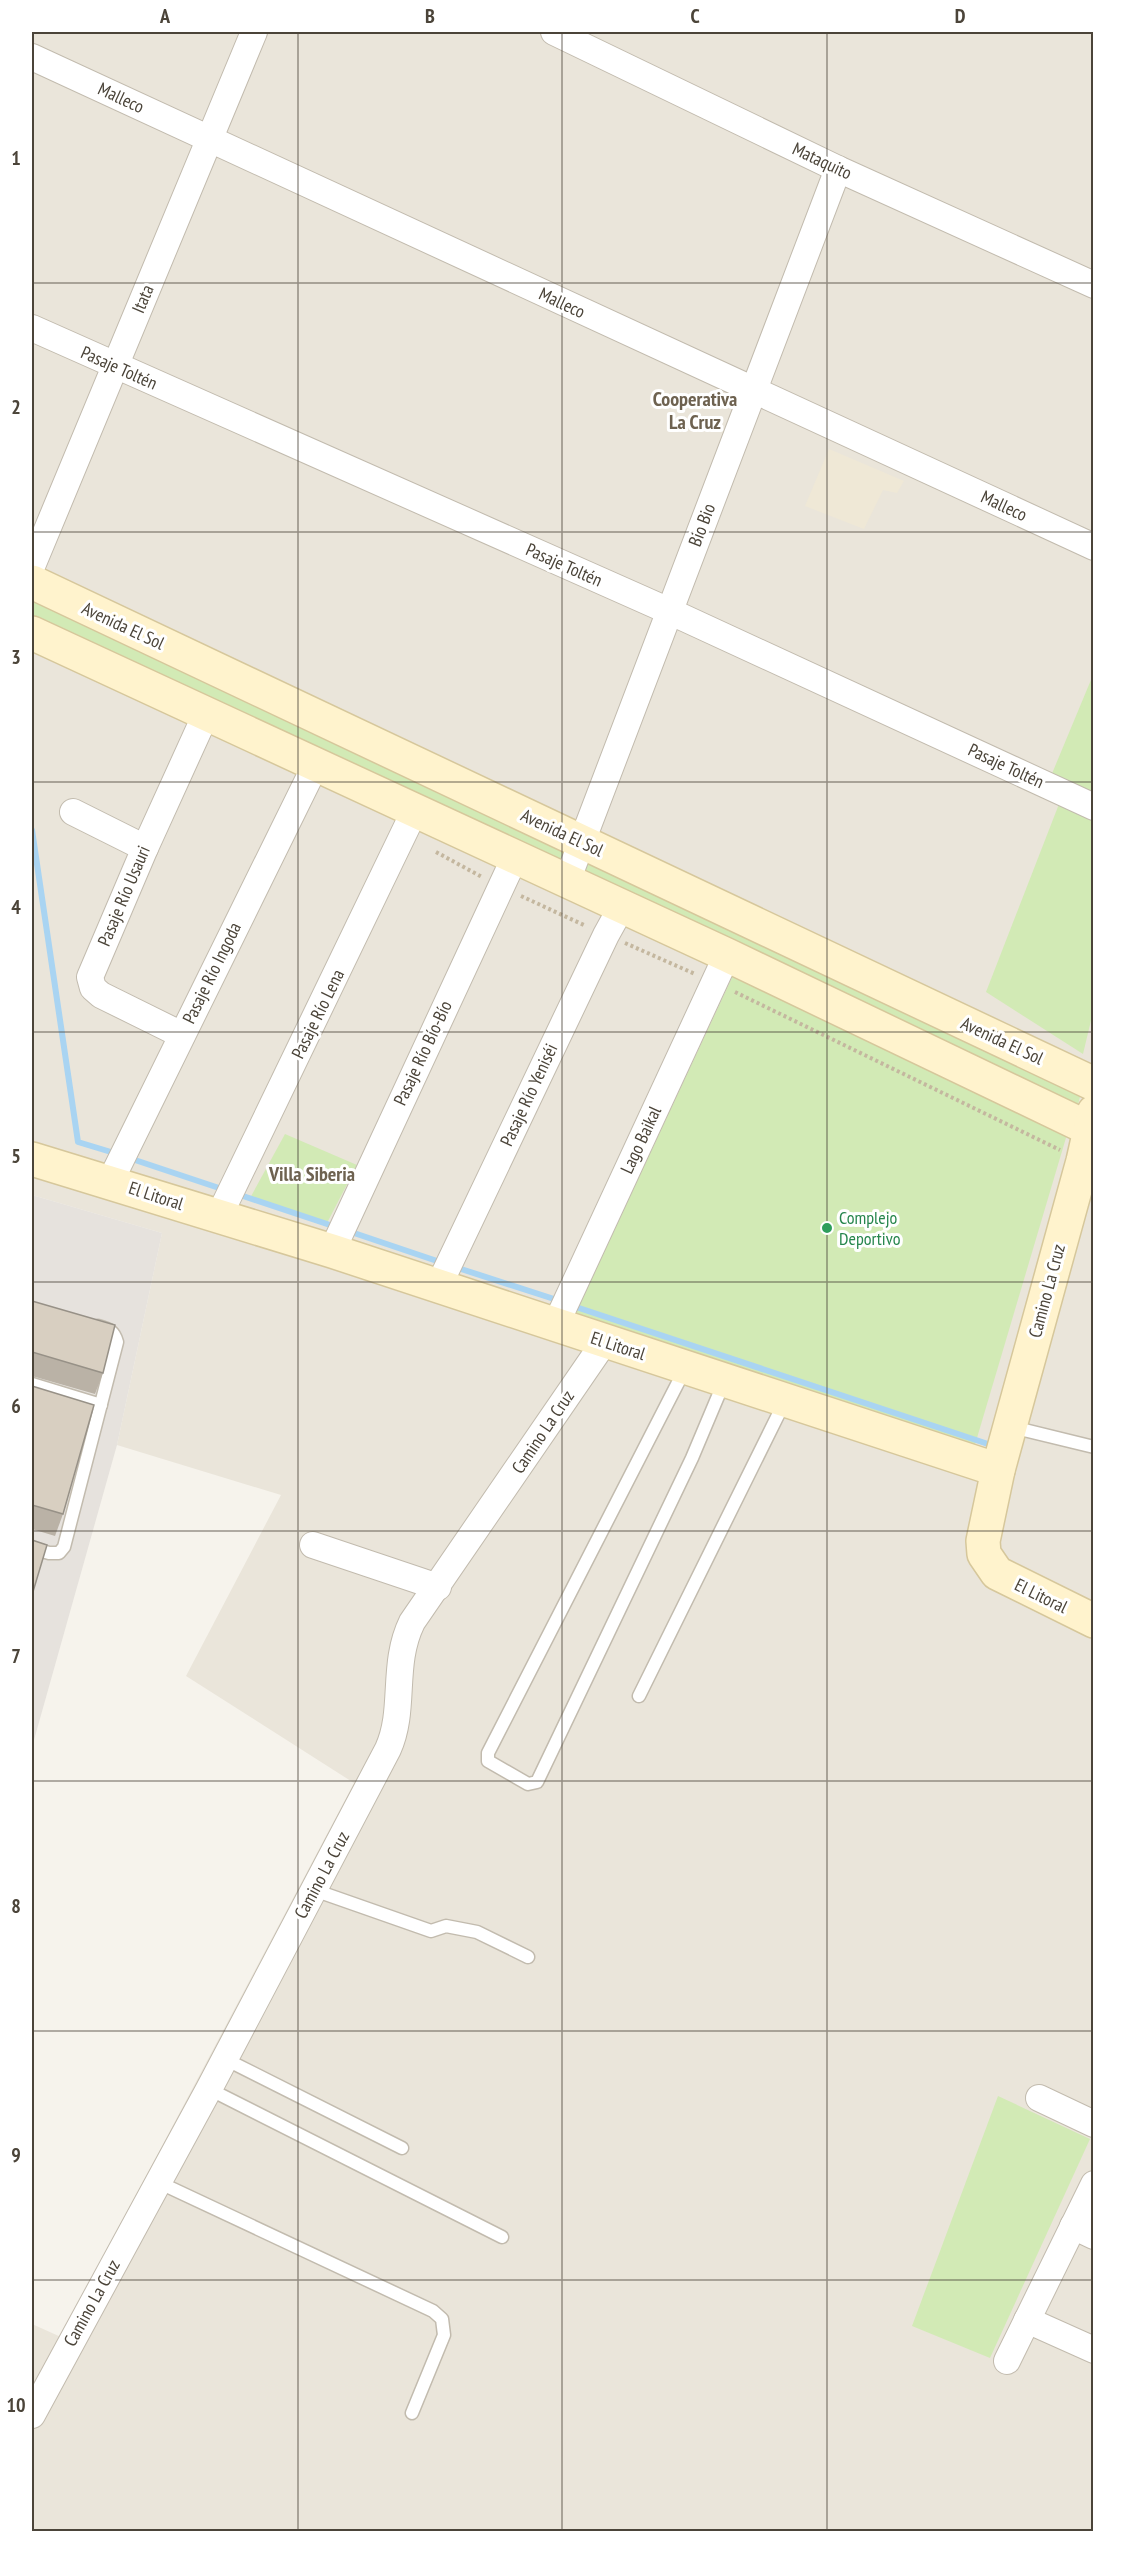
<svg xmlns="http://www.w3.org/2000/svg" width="1125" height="2563" font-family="'PT Sans Narrow',sans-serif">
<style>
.residential{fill:#eae5da}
.industrial{fill:#e6e2dd}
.education{fill:#efe8d6}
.green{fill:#d2eab5}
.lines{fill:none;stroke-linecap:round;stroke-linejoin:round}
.stream{stroke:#a9d4f2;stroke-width:6}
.lane-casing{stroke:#c2bbae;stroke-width:15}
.street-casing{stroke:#c2bbae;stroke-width:28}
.secondary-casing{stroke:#d6c79b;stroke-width:36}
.path{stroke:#c4b79f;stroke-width:4;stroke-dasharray:3 3;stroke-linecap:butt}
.lane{stroke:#fff;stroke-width:12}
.street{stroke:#fff;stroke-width:26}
.secondary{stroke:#fff3cd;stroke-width:33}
.wall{fill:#bab2a6}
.building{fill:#d8cfc1;stroke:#979187;stroke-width:1.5}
.grid{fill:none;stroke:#4b4439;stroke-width:1.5;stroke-opacity:0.55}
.leisure-dot{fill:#2e9e5b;stroke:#fff;stroke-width:2}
.labels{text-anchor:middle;stroke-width:6;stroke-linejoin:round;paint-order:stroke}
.street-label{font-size:18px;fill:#4b4439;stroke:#fff}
.leisure-label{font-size:18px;fill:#27864d;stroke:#fff;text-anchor:start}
.neighbourhood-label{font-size:20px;font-weight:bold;fill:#6e6250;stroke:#fff}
.neatline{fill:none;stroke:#4b4439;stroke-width:2}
.grid-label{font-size:20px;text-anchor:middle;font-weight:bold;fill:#4b4439}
</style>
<rect width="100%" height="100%" fill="#f6f3ec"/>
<polygon class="residential" points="32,32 1093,32 1093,2531 32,2532 32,2324 61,2337 354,1783 186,1676 281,1495 117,1445 162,1233 32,1195"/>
<polygon class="industrial" points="32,1195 162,1233 117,1445 32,1747"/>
<polygon class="education" points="829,449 904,481 897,493 883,490 864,529 805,506"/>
<g class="green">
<polygon points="32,586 1083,1086 1077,1108 32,630"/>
<polygon points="1093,675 1093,795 1051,776"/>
<polygon points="1059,804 1093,820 1094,1008 1083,1054 986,992"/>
<polygon points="735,971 1068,1131 974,1448 570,1325"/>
<polygon points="285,1134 357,1165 326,1225 249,1200"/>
<polygon points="998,2096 1090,2139 990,2358 912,2326"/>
</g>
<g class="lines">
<g class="stream">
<polyline points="32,830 78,1142 111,1152"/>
<polyline points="135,1160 219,1188"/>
<polyline points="243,1196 330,1225"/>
<polyline points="354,1233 437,1261"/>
<polyline points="461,1269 554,1299"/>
<polyline points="576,1307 988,1444"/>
</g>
<g class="lane-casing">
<g id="lane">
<polyline points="685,1369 488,1753 488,1761 528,1784 537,1782 692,1458 724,1382"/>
<polyline points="32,1384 101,1405"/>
<polyline points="1012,1427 1094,1447"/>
<path d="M32,1548L49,1553H59L64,1547L117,1342C114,1331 109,1329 98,1326"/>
<polyline points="639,1696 785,1401"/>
<polyline points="314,1890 431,1931 446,1926 477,1932 528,1957"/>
<polyline points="225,2059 402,2148"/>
<polyline points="209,2089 502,2237"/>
<polyline points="158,2182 433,2311 442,2319 444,2335 412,2413"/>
</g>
</g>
<g class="street-casing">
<g id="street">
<polyline points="554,32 838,169 1094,285"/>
<polyline points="32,57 1094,547"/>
<polyline points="32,328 669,611 1094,807"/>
<polyline points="32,566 254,32"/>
<polyline points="73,812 145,848"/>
<polyline points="567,881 838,169"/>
<polyline points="182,1035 101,995 93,988 90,977 145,848 206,714"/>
<polyline points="110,1182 316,764"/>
<polyline points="219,1216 415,810"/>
<polyline points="332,1251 515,857"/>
<polyline points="439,1285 606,935 622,906"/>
<polyline points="555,1326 727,955"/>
<polyline points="313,1545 438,1587"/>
<polyline points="1039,2098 1094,2124"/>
<polyline points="1073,2226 1094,2236"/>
<polyline points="1027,2320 1094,2350"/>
<polyline points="1007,2361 1094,2184"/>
<path d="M32,2415L209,2089L388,1749C406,1709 391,1665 412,1622L605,1341"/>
</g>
</g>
<g class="secondary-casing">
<g id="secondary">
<polyline points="32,582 1094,1084"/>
<polyline points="32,633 727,955 1090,1129"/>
<polyline points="1094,1112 1083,1161 998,1470 983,1541 984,1554 997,1573 1094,1621"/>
<polyline points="32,1159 332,1251 998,1470"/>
</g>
</g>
<g class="path">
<polyline points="436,852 482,877"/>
<polyline points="521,896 586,926"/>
<polyline points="625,943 695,974"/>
<polyline points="735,992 1060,1150"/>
</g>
<use href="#lane" class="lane"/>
<use href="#street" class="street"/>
<use href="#secondary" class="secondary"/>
</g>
<g class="wall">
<polygon points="32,1301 103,1373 95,1394 32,1376"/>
<polygon points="32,1386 63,1514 55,1536 32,1529"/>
</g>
<g class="building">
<polygon points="32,1301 115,1325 103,1373 32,1352"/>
<polygon points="32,1386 94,1405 63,1514 32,1505"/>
<polygon points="32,1540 47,1545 32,1595"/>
</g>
<path class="grid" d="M298,32V2532M562,32V2532M827,32V2532M32,283H1094M32,532H1094M32,782H1094M32,1032H1094M32,1282H1094M32,1531H1094M32,1781H1094M32,2031H1094M32,2280H1094"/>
<circle class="leisure-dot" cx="827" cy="1228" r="6"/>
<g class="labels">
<g class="street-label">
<text transform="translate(121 98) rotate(25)" y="6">Malleco</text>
<text transform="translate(822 161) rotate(25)" y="6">Mataquito</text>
<text transform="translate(143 299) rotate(-67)" y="6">Itata</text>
<text transform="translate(562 303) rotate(25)" y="6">Malleco</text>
<text transform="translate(119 368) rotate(24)" y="6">Pasaje Toltén</text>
<text transform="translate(1004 506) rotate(25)" y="6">Malleco</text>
<text transform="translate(702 525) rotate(-69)" y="6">Bio Bio</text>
<text transform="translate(564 565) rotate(24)" y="6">Pasaje Toltén</text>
<text transform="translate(123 626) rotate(25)" y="6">Avenida El Sol</text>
<text transform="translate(1006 766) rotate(25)" y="6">Pasaje Toltén</text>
<text transform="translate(562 833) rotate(25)" y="6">Avenida El Sol</text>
<text transform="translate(124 896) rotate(-67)" y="6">Pasaje Río Usauri</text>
<text transform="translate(212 973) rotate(-64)" y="6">Pasaje Río Ingoda</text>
<text transform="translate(318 1014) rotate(-64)" y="6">Pasaje Río Lena</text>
<text transform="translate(1002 1041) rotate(25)" y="6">Avenida El Sol</text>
<text transform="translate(423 1053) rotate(-65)" y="6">Pasaje Río Bío-Bío</text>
<text transform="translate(529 1095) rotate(-65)" y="6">Pasaje Río Yeniséi</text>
<text transform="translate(641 1140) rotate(-65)" y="6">Lago Baikal</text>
<text transform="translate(156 1196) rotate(18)" y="6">El Litoral</text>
<text transform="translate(1047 1291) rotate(-75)" y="6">Camino La Cruz</text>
<text transform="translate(618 1346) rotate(18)" y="6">El Litoral</text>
<text transform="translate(543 1432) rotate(-56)" y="6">Camino La Cruz</text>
<text transform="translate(1041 1596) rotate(26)" y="6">El Litoral</text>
<text transform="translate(322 1875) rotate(-62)" y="6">Camino La Cruz</text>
<text transform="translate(92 2303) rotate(-61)" y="6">Camino La Cruz</text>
</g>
<g class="leisure-label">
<text x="839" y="1224">Complejo<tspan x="839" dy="21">Deportivo</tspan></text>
</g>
<g class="neighbourhood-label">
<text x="695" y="406">Cooperativa<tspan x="695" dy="23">La Cruz</tspan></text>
<text x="312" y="1181">Villa Siberia</text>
</g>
</g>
<rect width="1125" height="2563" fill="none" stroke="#ffffff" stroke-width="66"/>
<rect x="33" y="33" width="1059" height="2497" class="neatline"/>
<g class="grid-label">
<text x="165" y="23">A</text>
<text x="430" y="23">B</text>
<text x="695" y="23">C</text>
<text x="960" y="23">D</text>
<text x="16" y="165">1</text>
<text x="16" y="414">2</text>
<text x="16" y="664">3</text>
<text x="16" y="914">4</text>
<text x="16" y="1163">5</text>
<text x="16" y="1413">6</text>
<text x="16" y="1663">7</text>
<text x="16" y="1913">8</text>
<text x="16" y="2162">9</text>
<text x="16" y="2412">10</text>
</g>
</svg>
